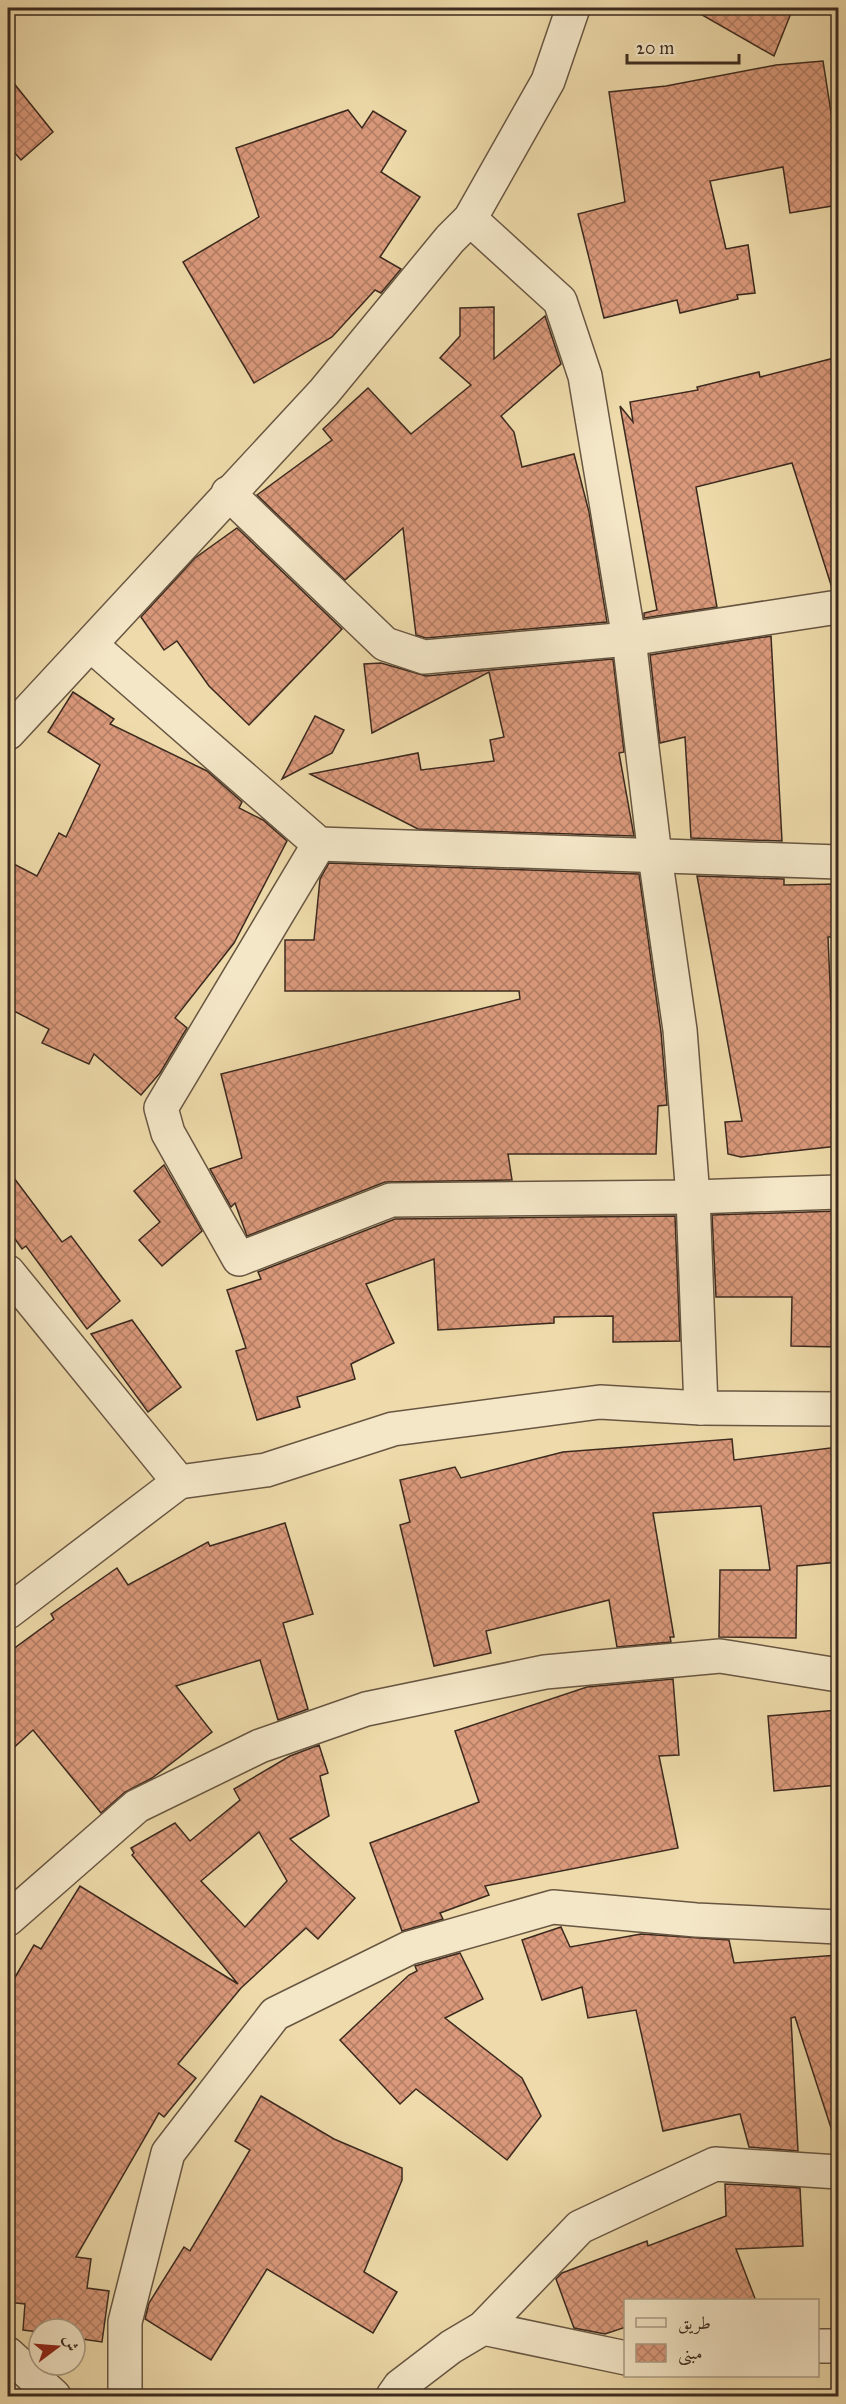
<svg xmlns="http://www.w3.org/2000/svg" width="846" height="2404" font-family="'IM FELL Great Primer',Amiri,serif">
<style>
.building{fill:url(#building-cross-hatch);stroke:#3b2a1f;stroke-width:1.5;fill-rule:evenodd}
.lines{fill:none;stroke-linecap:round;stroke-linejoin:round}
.minor-casing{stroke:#685642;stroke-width:36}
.tertiary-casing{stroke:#685642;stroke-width:36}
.minor{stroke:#f4e7c8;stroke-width:33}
.tertiary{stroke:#f4e7c8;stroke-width:33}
</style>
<defs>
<pattern id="building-cross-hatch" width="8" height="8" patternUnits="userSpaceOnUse" patternTransform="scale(1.5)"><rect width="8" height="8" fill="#da997b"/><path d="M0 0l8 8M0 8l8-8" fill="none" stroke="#b27d64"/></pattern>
</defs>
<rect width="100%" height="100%" fill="#eedaaa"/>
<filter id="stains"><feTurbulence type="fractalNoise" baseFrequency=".00333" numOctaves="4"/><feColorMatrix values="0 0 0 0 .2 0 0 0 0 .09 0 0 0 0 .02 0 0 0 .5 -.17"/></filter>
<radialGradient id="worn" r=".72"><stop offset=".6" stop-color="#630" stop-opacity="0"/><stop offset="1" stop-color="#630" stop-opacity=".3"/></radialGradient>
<g class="building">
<polygon points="690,8 793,8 774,56"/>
<polygon points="823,61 838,157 838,205 790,213 783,167 710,181 726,249 748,245 755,293 737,295 738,299 680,313 677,300 604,318 578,214 625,202 609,92 666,86 776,65"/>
<polygon points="8,76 53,132 21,160 8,145"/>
<polygon points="348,110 362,128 373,111 406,131 381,172 420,197 380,257 401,269 381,293 375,290 332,337 254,383 183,262 259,217 236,148"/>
<polygon points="494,307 494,359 545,316 561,364 501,416 514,432 522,467 574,454 589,512 607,622 426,638 416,635 403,528 345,580 257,495 332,440 323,429 368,388 411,434 471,385 440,358 460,336 460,308"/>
<polygon points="838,357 838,587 832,588 792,463 696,487 717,607 644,618 644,613 657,610 620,406 633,422 630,402 698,390 697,387 759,372 760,377"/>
<polygon points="237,528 342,629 249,725 209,686 177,641 164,650 141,617 195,558"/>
<polygon points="771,636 782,841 691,838 685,737 660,743 650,655"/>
<polygon points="613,659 624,752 619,753 634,836 418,829 310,774 418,753 421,770 494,761 490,740 504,737 489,672 372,733 364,664 381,663 426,676"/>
<polygon points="73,692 114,719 110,724 207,771 242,802 239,808 263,820 287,841 234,943 175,1018 187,1028 160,1073 141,1095 94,1054 89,1064 42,1043 49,1029 8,1008 8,861 37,876 59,833 66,837 100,765 48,732"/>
<polygon points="315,716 344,730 332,753 282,779"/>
<polygon points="329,863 639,874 661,1032 667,1105 658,1106 656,1154 508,1154 512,1180 385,1182 247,1236 235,1203 231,1207 210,1169 242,1158 221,1074 520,999 519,991 285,991 285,940 314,940 320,879"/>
<polygon points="697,876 784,879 784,885 838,884 838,937 828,937 832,1030 831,1118 838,1117 838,1146 741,1157 728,1154 725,1122 742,1121"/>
<polygon points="164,1165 202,1231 162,1266 139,1240 160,1222 134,1191"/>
<polygon points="8,1170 62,1242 71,1236 120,1301 87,1329 26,1246 22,1249 8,1229"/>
<polygon points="838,1211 838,1347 791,1346 792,1297 716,1297 712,1215"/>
<polygon points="675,1216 680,1341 613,1342 613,1316 554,1317 554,1323 438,1330 434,1259 366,1284 394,1343 351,1364 355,1379 297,1397 300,1407 257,1420 236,1351 246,1348 227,1290 261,1279 258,1272 395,1219"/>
<polygon points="132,1320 181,1387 148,1412 91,1334"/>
<polygon points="732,1439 734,1460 838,1447 838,1562 797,1566 796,1638 719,1637 720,1570 770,1570 761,1506 653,1513 674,1637 670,1637 671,1642 617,1647 609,1600 486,1631 491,1653 434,1666 400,1525 410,1522 400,1480 455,1467 461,1478 563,1452"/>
<polygon points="285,1523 313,1614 283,1623 308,1709 278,1720 260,1660 176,1686 212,1732 152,1778 125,1792 101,1813 33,1730 8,1753 8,1653 54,1619 51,1614 117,1568 128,1585 208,1542 210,1546"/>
<polygon points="673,1679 679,1755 659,1756 678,1848 485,1886 489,1895 440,1913 443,1919 402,1931 370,1843 479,1802 455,1731 587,1687"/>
<polygon points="838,1710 838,1785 774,1791 768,1716"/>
<path d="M319,1745L328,1773L320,1776L329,1816L290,1839L355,1898L318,1939L306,1928L241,1988L178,2064L196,2078L164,2117L159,2113L76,2257L91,2259L87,2288L109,2291L102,2342L75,2338V2329H39V2332L23,2330L25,2304L8,2302V1989L34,1945L41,1949L80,1886L238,1984L132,1855L134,1853L131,1848L175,1823L190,1841L240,1800L234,1789L290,1756ZM259,1832L287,1881L245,1927L201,1881Z"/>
<polygon points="561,1927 570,1947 641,1934 729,1940 734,1963 838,1955 838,2130 832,2131 795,2017 791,2018 798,2151 749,2147 740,2114 663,2131 636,2010 588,2018 582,1987 542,2000 522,1940"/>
<polygon points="460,1953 483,1999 445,2018 522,2078 541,2116 507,2160 416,2089 400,2104 340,2040 409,1975 417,1971 415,1966"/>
<polygon points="261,2096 334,2139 402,2168 402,2180 364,2272 397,2292 373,2333 267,2269 211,2360 145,2319 149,2303 184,2247 190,2251 250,2150 235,2141"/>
<polygon points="725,2184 800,2188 803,2246 736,2249 756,2301 626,2301 626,2327 605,2334 574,2328 556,2279 562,2273 647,2241 648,2246 726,2216"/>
</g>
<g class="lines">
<g class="minor-casing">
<g id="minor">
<polyline points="470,219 560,301 585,376 629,639 655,856 680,1030 693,1197 701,1408"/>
<polyline points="228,493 385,644 424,657 629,639 838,607"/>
<polyline points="91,645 319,844 838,862"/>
<polyline points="8,733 324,392 450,239 470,219 548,81 573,8"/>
<polyline points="319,844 161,1108 168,1133 239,1259 391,1200 693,1197 838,1192"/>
<polyline points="8,1612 179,1482"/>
<polyline points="8,1919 137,1806 260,1746 366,1709 545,1672 720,1656 838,1675"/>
<polyline points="483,2328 626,2358"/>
<polyline points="818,2346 838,2346"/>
<polyline points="8,2354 54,2396"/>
<polyline points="125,2396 125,2322 168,2153 275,2014 409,1948 553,1907 696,1920 838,1927"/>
<polyline points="393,2396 400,2386 451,2347 483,2328 580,2227 715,2164 838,2172"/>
</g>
</g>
<g class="tertiary-casing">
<polyline id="tertiary" points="8,1272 179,1482 266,1470 393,1429 600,1402 701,1408 838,1409"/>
</g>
<use href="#minor" class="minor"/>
<use href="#tertiary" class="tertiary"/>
</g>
<rect width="846" height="2404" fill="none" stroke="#eedaaa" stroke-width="30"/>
<rect x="9" y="9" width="828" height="2386" fill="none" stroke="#3b2a1f" stroke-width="3"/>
<rect x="15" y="15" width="816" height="2374" fill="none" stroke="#3b2a1f" stroke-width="1.5"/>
<rect x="624" y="2299" width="195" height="78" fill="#f4e7c8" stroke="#aa9b84" stroke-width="1.5"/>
<rect x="636" y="2318" width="30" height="9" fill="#f4e7c8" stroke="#aa9b84" stroke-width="1.5"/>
<text x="678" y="2329" font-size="18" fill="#3b2a1f">طريق</text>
<rect x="636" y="2344" width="30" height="18" fill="url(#building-cross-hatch)" stroke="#aa9b84" stroke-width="1.5"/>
<text x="678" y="2359" font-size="18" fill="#3b2a1f">مبنى</text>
<g transform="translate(57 2347) rotate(74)"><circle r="28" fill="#f4e7c8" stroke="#aa9b84" stroke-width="1.5"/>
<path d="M0-4.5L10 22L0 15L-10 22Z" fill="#8f2418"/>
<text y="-9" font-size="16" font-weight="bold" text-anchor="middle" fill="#3b2a1f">ش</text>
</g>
<path d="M627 54v9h112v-9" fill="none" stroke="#3b2a1f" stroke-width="3"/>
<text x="636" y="54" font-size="18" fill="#3b2a1f" stroke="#f4e7c8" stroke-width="4.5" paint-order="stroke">20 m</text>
<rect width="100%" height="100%" filter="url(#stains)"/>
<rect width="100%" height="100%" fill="url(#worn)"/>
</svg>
